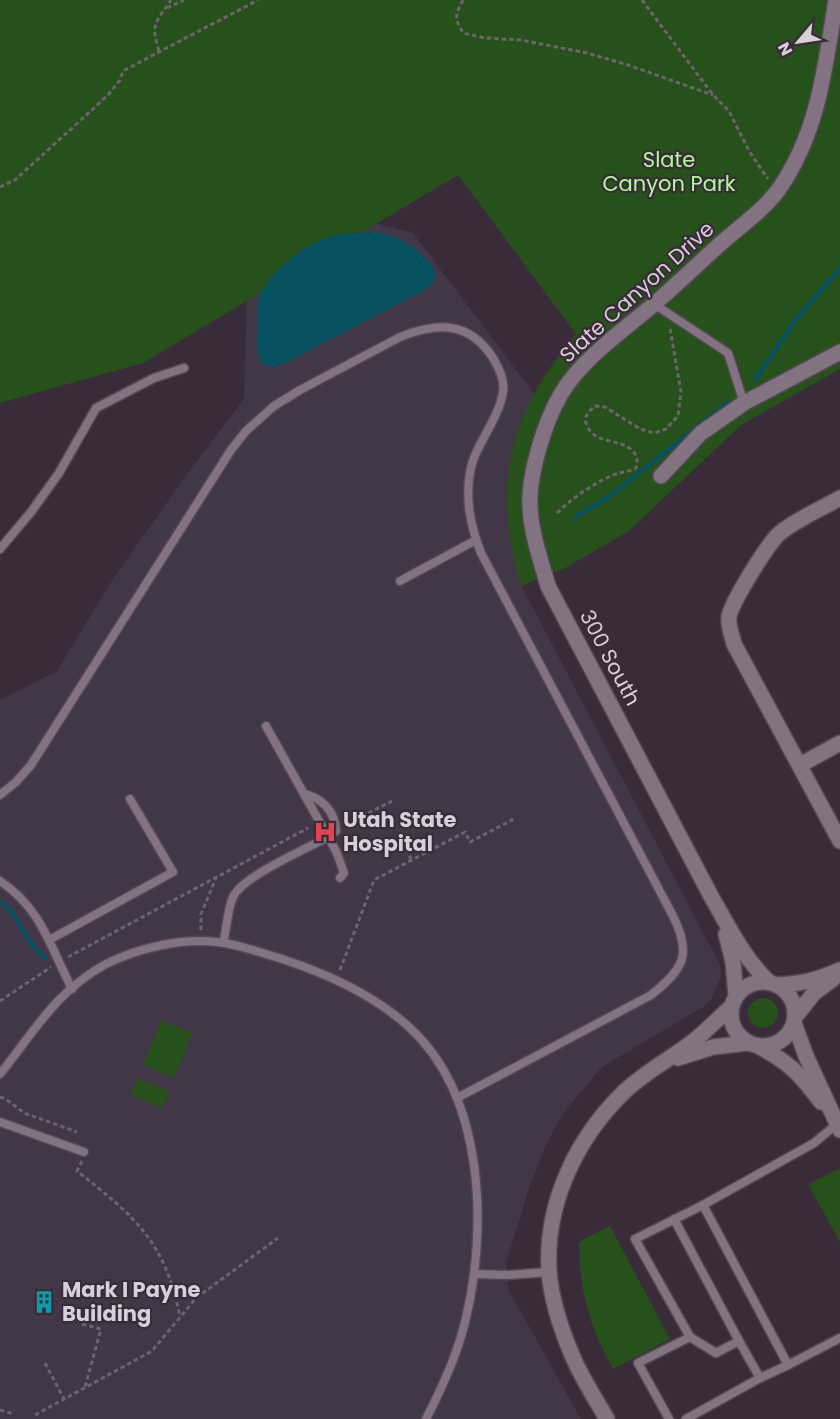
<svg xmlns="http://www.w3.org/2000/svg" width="840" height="1419" font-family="Poppins,sans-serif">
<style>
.medical{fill:#423746}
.green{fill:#27511a}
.water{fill:#065160}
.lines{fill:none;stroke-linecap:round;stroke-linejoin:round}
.stream{stroke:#065160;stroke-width:4.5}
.lane-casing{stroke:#544854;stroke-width:11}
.street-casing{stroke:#544854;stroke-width:18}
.secondary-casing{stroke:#544854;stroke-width:18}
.path{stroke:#6f626f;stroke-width:3;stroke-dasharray:4.5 3;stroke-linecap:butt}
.lane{stroke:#827282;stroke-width:8}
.street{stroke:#827282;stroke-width:15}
.secondary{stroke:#827282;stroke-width:15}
.labels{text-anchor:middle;stroke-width:4.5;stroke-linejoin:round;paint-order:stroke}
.park-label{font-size:21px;fill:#b0fa9b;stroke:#3a2b3a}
.street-label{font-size:21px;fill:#d8cfd8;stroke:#3a2b3a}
.poi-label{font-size:21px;font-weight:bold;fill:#d8cfd8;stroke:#3a2b3a;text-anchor:start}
</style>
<rect width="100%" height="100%" fill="#3a2b3a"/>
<polygon class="medical" points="359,219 413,233 534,394 517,435 508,489 521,585 720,965 721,977 712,998 703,1007 615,1059 600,1069 562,1115 549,1139 532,1179 506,1263 508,1289 581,1419 0,1419 0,700 57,671 113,579 192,467 244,399 247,291"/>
<g class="green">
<path d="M0,0H840V369L741,425L629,531L565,568L521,586C502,522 500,454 534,394C545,373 561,353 576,334L458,175L143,363L0,403Z"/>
<circle cx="763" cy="1013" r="15"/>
<polygon points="161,1020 192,1033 174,1078 143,1065"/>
<polygon points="137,1079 169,1091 162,1108 131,1095"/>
<polygon points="840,1168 840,1242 808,1184"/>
<path d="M610,1226L670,1339L613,1369C589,1326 579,1291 579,1242Z"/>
</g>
<path class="water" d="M374,232C383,234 393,235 401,240C412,246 443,268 434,281C428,290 415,295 406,300L287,362L275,367L264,365C254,354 257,339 257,325C257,315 256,303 261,293C273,268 306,244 332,236C346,232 360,234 374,232Z"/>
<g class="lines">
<g class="stream">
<polyline points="755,380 794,322 840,268"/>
<polyline points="575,517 610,496 727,403"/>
<path d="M0,901C20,916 25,944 46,958"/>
</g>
<g class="lane-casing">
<g id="lane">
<polyline points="654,304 728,353 744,403"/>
<polyline points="0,549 31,512 59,473 96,408 154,378 184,368"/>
<polyline points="400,581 476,540"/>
<path d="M304,794C322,798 335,811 336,831L328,837L336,851L344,873L340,878"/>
<path d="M0,795L16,782L31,765L231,450L246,431L274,406L300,390L400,337C438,322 469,321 493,358C499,368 505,381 503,392C498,422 475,444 470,472C465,501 471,527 481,553L673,916C692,954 684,969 651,995L457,1098"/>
<path d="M0,881C41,908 50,946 72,989"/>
<polyline points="49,940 173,872 130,799"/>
<path d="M223,943C227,929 227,910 233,897C243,876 306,849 328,837L266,726"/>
<path d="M0,1074C34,1032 56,991 106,964C138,948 181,938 217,942C239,944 261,953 282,959C328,974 374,995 409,1027C485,1096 488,1230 465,1322C457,1356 442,1388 426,1419"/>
<polyline points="0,1122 84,1152"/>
<polyline points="837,1124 814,1143 703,1205 788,1365 840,1338"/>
<polyline points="703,1205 635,1239 690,1337 716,1353 739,1341 760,1378 788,1365"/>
<polyline points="674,1219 739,1341"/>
<polyline points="475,1274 508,1275 549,1272"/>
<polyline points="669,1419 638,1363 690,1337"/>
<polyline points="686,1419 760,1378"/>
</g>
</g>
<g class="street-casing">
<g id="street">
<polyline points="661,476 701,433 744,403 840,352"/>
<path d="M840,498C821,509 797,519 780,533C768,543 731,603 729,617C728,626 732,635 734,644L840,841"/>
<polyline points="800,765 840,743"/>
<path d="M776,985C802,984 817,980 840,970"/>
<polyline points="795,1017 814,993 833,979"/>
</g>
</g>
<g class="secondary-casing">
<g id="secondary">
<polyline points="726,934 733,962 736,996"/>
<circle cx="763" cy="1014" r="32"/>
<path d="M769,982C744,959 729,927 712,898L548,586C541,561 531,533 530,507C528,475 545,421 561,394C580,361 623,330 652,306C675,286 697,265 719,245C739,227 763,211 779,189C819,131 825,67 836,0"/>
<polyline points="794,1023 806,1056 840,1130"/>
<path d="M758,1046C789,1062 800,1074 821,1102"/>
<polyline points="678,1058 713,1047 748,1043"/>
<path d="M607,1419C595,1398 581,1377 572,1355C561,1329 551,1299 549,1271C545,1203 577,1137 625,1091C646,1071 672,1058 695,1040C708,1029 720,1017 732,1006"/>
</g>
</g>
<g class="path">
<path d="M463,0C455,15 454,18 463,33L485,38L521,40L587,53L628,65L713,95"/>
<polyline points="642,0 713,95 729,111 749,151 768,179"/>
<polyline points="167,8 184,0"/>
<path d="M159,51C150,23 156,23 171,0"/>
<polyline points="0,187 15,180 82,119 108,95 120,80 123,71 258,0"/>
<path d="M557,513C572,498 593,484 613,475C621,472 629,472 636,468C637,463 638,458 635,454C624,437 596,446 587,426C583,417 588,412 595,406L605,407L640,429L654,433L666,429L678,416L681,392L670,328"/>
<polyline points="355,820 392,801"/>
<polyline points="406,849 412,861"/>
<polyline points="201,930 201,914 216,878"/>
<polyline points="68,957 308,828"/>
<polyline points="340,970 374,880 465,832 470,842 512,820 511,818"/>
<polyline points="0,1001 51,967"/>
<polyline points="0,1097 6,1099 24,1113 77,1132"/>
<path d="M82,1161L77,1171C135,1217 165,1241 180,1317"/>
<polyline points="82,1324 101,1329 85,1387"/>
<polyline points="45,1363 64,1399"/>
<polyline points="0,1410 10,1413 14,1410"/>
<polyline points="35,1415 152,1351 196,1298 278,1238"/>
</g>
<use href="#lane" class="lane"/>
<use href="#street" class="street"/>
<use href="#secondary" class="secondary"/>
</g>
<defs>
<g id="hospital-bare" transform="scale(1.8)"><path d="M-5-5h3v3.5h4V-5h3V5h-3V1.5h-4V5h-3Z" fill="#e0444e" stroke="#3a2b3a" stroke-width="2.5" paint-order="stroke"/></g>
<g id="building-bare" transform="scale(1.8)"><path d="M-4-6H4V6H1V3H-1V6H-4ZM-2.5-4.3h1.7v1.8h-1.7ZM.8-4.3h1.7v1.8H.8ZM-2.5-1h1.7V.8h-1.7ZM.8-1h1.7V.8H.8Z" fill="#0f9aa8" stroke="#3a2b3a" stroke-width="2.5" paint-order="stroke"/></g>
</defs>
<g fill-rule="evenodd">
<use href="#hospital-bare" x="325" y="832"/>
<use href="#building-bare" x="44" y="1302"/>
</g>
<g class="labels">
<g class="park-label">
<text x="669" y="167">Slate<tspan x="669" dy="24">Canyon Park</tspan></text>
</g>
<g class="street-label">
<text transform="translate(637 292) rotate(-42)" y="7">Slate Canyon Drive</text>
<text transform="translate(610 658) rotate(62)" y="7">300 South</text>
</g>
<g class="poi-label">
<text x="343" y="827">Utah State<tspan x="343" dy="24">Hospital</tspan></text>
<text x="62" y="1297">Mark I Payne<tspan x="62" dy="24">Building</tspan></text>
</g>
</g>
<g transform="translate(798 42) rotate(241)" stroke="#3a2b3a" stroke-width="4.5" paint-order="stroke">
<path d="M0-4.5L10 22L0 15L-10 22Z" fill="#d8cfd8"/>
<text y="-9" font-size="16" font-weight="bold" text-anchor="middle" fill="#d8cfd8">N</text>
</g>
</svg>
